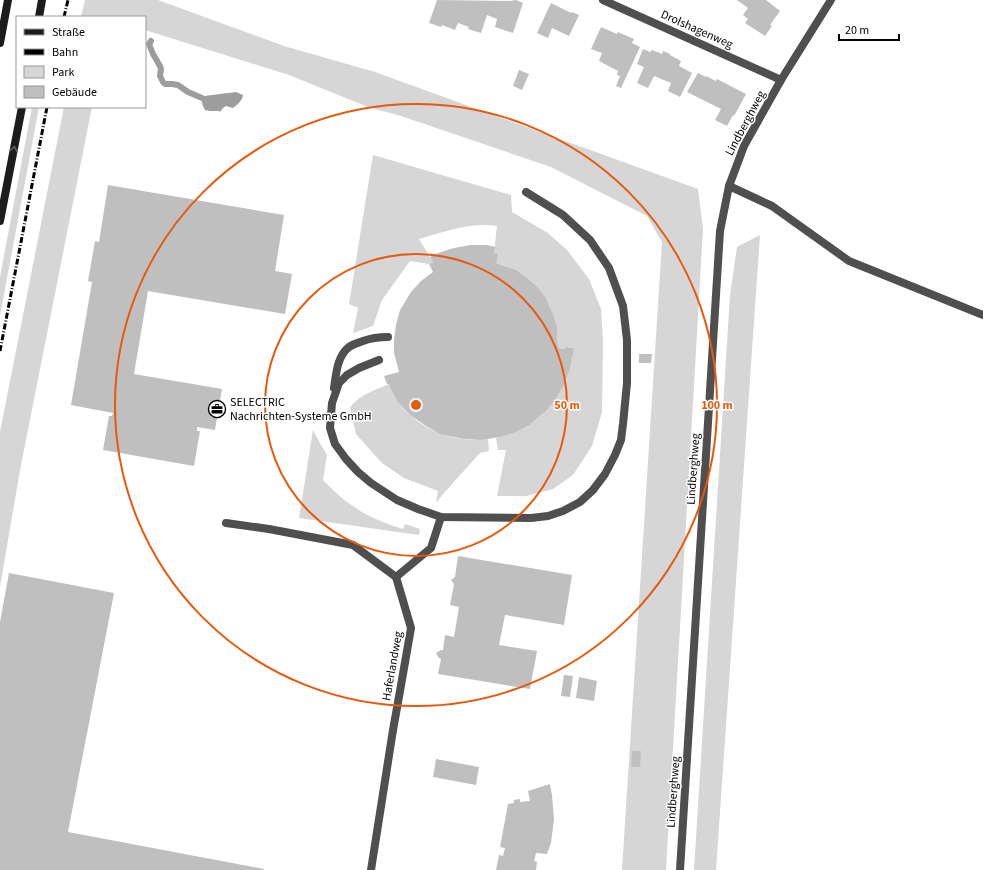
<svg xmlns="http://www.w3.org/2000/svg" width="983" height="870" font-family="'Source Sans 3',sans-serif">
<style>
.green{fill:#d6d6d6}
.water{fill:#9d9d9d}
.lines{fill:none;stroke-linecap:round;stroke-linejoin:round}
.stream{stroke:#9d9d9d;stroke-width:6}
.building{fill:#bfbfbf}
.lane{stroke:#4f4f4f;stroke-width:8}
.street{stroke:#4f4f4f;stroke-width:8}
.secondary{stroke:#1c1c1c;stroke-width:8}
.rail{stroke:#000;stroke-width:3;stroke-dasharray:6 2 1 2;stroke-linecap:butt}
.oneway{stroke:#606060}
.ring{fill:none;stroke:#e8590c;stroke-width:2}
.labels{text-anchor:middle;stroke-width:3;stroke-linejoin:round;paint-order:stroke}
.street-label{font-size:12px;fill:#000;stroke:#fff}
.poi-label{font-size:12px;fill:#000;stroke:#fff;text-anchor:start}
.centre{fill:#e8590c;stroke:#fff;stroke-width:2}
.ring-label{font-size:12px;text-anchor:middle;font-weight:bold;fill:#e8590c;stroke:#fff;stroke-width:3;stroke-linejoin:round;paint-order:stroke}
</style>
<rect width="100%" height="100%" fill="#fff"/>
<g class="green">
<polygon points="85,0 158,0 284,46 375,72 698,189 703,229 666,870 622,870 662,242 647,216 551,167 401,116 368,107 289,75 145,30 145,17 81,17"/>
<polygon points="32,107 39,107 0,316 0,277"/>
<polygon points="64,107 92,107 20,470 0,587 0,432"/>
<path d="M373,155L511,195L512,212L548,233L567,250L589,279L601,309L603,342L602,412L592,446L573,475L553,489L526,496H497L506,450H498L496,438C537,427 563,402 572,360H571L572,356H573L574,348L565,347V349L558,348C559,307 535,274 496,263L494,253L497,226C472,222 443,232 419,239L433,262L429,264L410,261L382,300L373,326L353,333L358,308L349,304Z"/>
<polygon points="760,235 716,870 694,870 730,295 737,247"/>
<path d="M389,384L390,387L389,388C395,397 401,407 410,415C431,434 460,443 488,439L489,451L480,453L444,493L436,503L438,491L404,478L382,463L356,434L350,408C357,396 377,389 389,384Z"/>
<path d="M313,430L321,445L327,455L323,480C349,507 368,518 403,529L405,524L420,529L419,535L299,518Z"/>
</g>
<path class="water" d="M236,92L243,95C242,101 238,104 233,108L226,106L223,108L220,112L219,111H210L205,110L203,106L201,99L204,96Z"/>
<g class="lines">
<polyline class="stream" points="151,41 149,44 153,54 160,66 161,69 160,76 163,82 165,84 172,84 178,85 188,92 202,98"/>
</g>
<g class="building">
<polygon points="437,0 510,1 516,0 523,3 513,33 495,27 497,19 487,15 481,33 468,29 469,27 458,23 455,30 442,25 441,27 429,23"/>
<polygon points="737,0 766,0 780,11 770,25 772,26 765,36 745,23 748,19 743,15 748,8"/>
<polygon points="551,3 571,13 572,12 579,15 569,36 552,28 548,38 537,33"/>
<polygon points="601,27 617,34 618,32 634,39 632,43 640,47 621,88 616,86 620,76 617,75 618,71 599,61 602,53 591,49"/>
<polygon points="643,49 650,52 652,50 662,54 663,51 670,54 670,55 681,61 679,66 692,73 680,97 668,91 671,83 654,76 648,88 637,83 644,67 637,64"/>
<polygon points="519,70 529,74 522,90 513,86"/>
<polygon points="698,73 706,77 706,76 716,81 717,79 746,94 734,116 733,115 727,126 715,120 721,109 687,92"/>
<polygon points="108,185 284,215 275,271 292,274 285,314 148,291 134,374 222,389 215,430 197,427 197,431 200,431 194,466 103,450 109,416 112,416 113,413 71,405 92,282 88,281 95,241 99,242"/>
<polygon points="470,245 487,245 495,247 494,253 498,254 496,263 516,270 527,278 537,287 545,297 553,314 557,327 558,348 565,349 565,347 574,348 573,357 572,356 571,360 572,360 570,369 564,385 556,399 546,411 529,425 516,432 500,437 481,440 464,439 449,436 440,434 426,426 410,415 398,402 389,387 390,387 389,384 387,384 384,376 399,372 394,353 394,340 396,325 400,310 411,292 421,281 433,272 429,264 433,262 430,257 438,253 454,248"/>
<polygon points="639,354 652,354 651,363 639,363"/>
<polygon points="458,556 572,575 564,625 505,615 499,645 537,651 530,689 438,674 441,659 439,658 436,653 441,650 443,650 445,635 454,637 459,607 450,605 454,584 451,580 455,577"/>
<polygon points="9,573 114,593 68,832 264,869 264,870 0,870 0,622"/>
<polygon points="564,675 573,676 570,697 561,696"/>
<polygon points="579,677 597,681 594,701 576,698"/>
<polygon points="632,751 641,751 640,767 631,767"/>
<polygon points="436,759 479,767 476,785 433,777"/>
<polygon points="550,784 552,795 554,819 551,843 547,854 536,853 534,861 537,862 536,870 496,870 499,855 503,856 505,848 500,847 508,804 514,803 514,800 520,799 520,802 530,801 528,791"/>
</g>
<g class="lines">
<g class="lane">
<polyline points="379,360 359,368 347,375 339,383 332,403 330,428 335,444 346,459 358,472 371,483 397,500 418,509 441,517 531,518 548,516 563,511 580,502 593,490 605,474 615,455 621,440 623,424 627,383 627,340 623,306 609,268 590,240 563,215 526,192"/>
<path d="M334,388C336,375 337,356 349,347C353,344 358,343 363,341C371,338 379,337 388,337"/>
<polyline points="396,577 431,548 441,517"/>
</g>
<g class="street">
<polyline points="603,0 781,80"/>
<polyline points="729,186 772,206 849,261 983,315"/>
<polyline points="226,523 269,529 353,545 396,577 411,628 400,691 393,730 371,870"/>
<polyline points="680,870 720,231 729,186 744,146 781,80 831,0"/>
</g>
<g class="secondary">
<polyline points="39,17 42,0"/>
<polyline points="0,43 8,0"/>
<polyline points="0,221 22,107"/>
</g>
<g class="rail">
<polyline points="64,17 68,0"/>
<polyline points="0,351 47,107"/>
</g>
</g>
<defs><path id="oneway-chevron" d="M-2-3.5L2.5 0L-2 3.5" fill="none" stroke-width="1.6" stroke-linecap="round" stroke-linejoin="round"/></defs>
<use class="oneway" href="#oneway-chevron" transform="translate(14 149) rotate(-79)"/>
<g class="ring">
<circle cx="416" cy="405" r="151"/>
<circle cx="416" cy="405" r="301"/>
</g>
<defs>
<g id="office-ring" transform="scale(0.9)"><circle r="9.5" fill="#fff" stroke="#000" stroke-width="1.5"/><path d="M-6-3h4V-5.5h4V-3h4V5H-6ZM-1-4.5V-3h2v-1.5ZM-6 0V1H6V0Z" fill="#000"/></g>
</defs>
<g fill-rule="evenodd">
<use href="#office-ring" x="217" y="409"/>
</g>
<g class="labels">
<g class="street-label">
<text transform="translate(697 29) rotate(24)" y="4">Drolshagenweg</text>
<text transform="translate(745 123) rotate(-62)" y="4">Lindberghweg</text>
<text transform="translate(693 469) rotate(-86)" y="4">Lindberghweg</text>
<text transform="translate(392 666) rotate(-80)" y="4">Haferlandweg</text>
<text transform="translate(673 792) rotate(-86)" y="4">Lindberghweg</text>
</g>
<g class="poi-label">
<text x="230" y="406">SELECTRIC<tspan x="230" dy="14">Nachrichten-Systeme GmbH</tspan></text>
</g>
</g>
<circle cx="416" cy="405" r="6" class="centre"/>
<g class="ring-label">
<text x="567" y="409">50 m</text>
<text x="717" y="409">100 m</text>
</g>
<rect x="16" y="16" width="130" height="92" fill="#ffffff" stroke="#999999"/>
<rect x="24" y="29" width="20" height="6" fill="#1c1c1c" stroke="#999999"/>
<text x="52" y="36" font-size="12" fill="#000000">Straße</text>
<rect x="24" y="49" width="20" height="6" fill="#000000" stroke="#999999"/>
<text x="52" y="56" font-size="12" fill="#000000">Bahn</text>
<rect x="24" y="66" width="20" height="12" fill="#d6d6d6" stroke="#999999"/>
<text x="52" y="76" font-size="12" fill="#000000">Park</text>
<rect x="24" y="86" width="20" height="12" fill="#bfbfbf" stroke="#999999"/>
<text x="52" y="96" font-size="12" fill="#000000">Gebäude</text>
<path d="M839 34v6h60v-6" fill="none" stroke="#000000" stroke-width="2"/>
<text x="845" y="34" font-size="12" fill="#000000" stroke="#ffffff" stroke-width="3" paint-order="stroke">20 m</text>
</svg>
